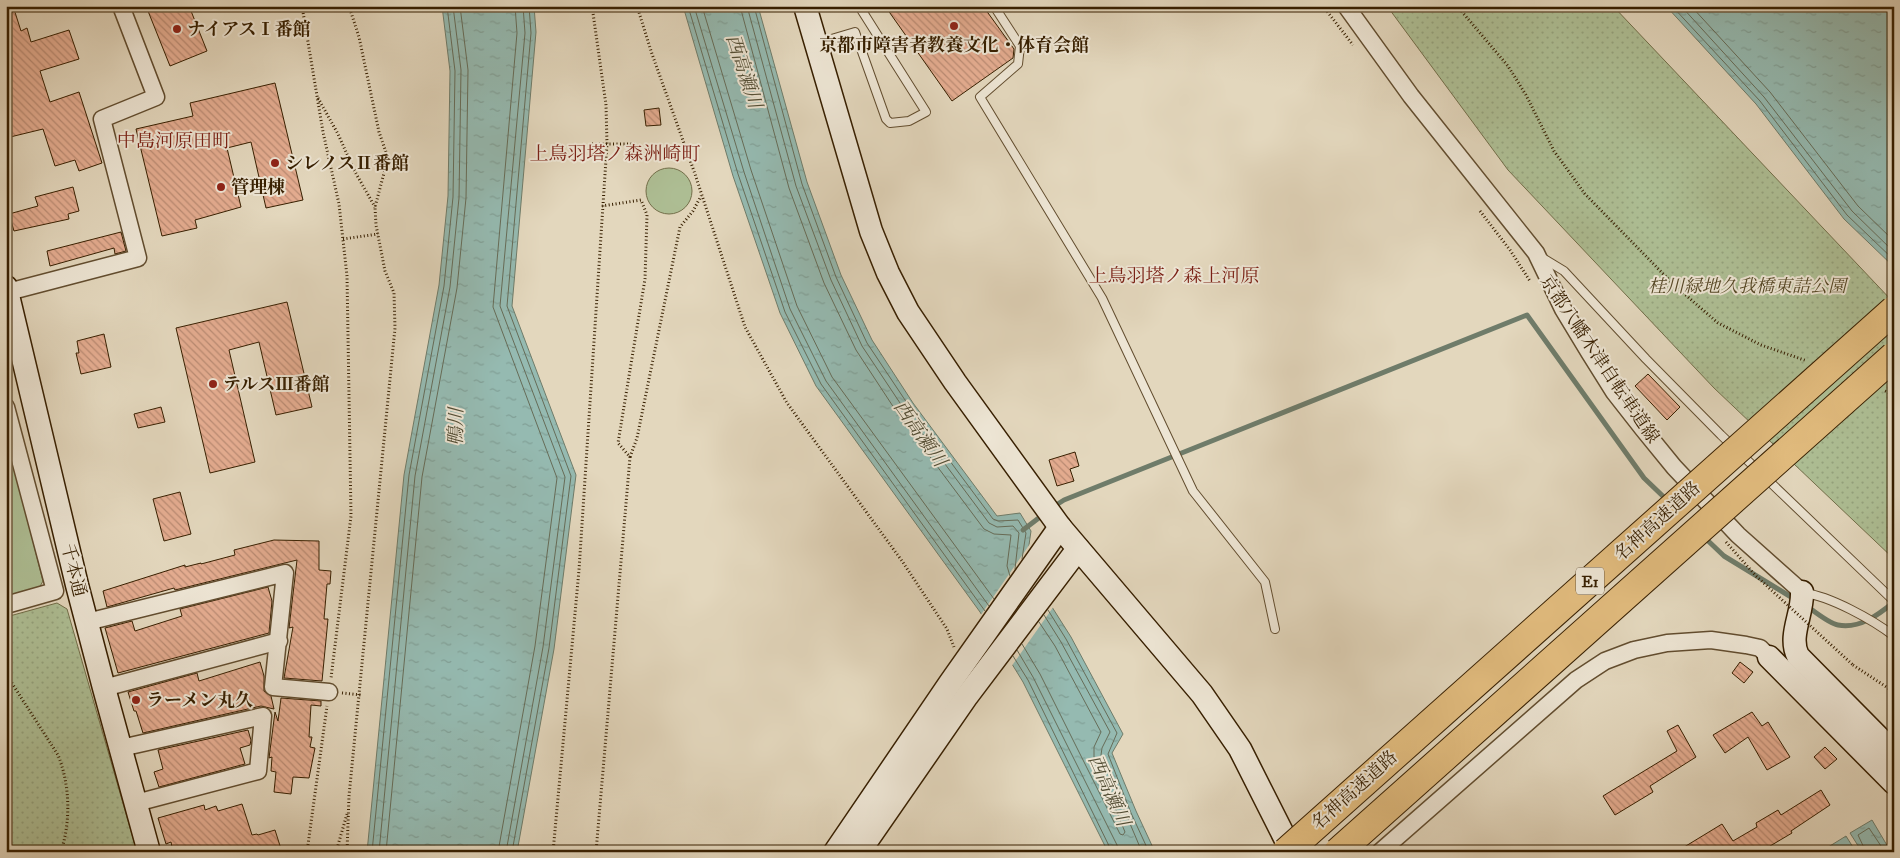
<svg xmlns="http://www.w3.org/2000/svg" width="1900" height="858" font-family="'IM FELL DW Pica','Noto Serif JP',serif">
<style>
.grass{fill:#aebf95;stroke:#726f4a}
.park{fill:url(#park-dots);stroke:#726f4a}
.water{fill:url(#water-ripples);stroke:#6f7c6a}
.pier{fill:#e3d7bd}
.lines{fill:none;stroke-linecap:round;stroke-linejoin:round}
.shore{stroke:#666c58;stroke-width:1}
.stream{stroke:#6f7c6a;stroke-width:5}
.building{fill:url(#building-back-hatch);stroke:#371f00}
.lane-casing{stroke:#624d2f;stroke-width:10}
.street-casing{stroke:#624d2f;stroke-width:19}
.secondary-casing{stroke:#371f00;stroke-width:25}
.path{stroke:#371f00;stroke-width:3;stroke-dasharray:1 2.5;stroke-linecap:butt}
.lane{stroke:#ede5d4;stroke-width:8}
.street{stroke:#ede5d4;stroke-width:16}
.secondary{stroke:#ede5d4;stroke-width:22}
.highway-bridge-casing{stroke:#371f00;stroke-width:30;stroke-linecap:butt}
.path-bridge{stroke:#371f00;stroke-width:3;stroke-dasharray:1 2.5;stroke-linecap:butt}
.highway-bridge{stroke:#e2bc7e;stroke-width:28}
.poi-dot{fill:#8f2418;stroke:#ede5d4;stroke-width:2}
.labels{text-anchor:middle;stroke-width:4;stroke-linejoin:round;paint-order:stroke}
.shield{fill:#ede5d4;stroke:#6e5a40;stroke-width:1}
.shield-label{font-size:16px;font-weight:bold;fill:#371f00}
.poi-label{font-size:18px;font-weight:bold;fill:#371f00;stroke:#ede5d4;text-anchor:start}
.park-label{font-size:18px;font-style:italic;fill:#554725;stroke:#ede5d4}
.street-label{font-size:18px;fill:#371f00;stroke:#ede5d4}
.water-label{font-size:19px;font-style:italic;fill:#534e35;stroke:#ede5d4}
.neighbourhood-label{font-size:19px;fill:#7a1f14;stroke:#ede5d4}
</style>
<defs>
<pattern id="park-dots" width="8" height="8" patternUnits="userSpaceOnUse" patternTransform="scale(1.25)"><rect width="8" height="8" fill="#aebf95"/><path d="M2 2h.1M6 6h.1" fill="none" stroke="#96a47f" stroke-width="1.8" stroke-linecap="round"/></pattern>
<pattern id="water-ripples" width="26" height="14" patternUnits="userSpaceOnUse" patternTransform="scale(1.25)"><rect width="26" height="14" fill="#95bab1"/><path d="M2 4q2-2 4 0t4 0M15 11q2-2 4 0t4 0" fill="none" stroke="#819f96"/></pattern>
<pattern id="building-back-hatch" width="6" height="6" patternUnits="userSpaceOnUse" patternTransform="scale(1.25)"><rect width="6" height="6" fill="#e4ac90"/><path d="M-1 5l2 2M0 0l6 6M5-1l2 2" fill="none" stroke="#ba8b73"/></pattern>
</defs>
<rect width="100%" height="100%" fill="#e3d7bd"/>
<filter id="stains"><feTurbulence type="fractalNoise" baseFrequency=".004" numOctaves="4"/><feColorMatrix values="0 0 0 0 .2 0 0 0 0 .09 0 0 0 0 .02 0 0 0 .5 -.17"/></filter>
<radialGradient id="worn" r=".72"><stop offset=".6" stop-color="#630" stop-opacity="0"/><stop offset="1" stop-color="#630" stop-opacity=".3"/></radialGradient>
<g class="grass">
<circle cx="669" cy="191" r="23"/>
<polygon points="6,435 43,581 38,590 6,599"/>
</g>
<g class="park">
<polygon points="1387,6 1613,6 1894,303 1894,559 1714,388 1508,170"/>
<polygon points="57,603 67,609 137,852 6,852 6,617"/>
</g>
<g class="water">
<polygon points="442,6 534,6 536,32 512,306 576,475 554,649 517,852 367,852 404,475 439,285 448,196 450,71"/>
<polygon points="683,6 758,6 807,182 841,275 872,340 913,403 997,516 1020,513 1031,531 1026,566 1071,637 1123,734 1112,753 1136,811 1155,852 1108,852 1023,682 980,612 816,386 780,313 733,176"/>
<polygon points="1666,6 1894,6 1894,267 1844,219 1756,104"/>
<polygon points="1872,820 1891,852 1862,852 1850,833"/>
<polygon points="1846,836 1856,852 1827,852 1825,849"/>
</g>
<polygon class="pier" points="1032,541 1029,565 1054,606 1011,667 980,616"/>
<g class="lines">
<g class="shore">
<polyline points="688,6 738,174 785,312 821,384 985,611"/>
<polyline points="694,6 744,172 790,309 826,381 989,606"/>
<polyline points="702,6 751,170 797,306 832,377 994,599"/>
<polyline points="740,6 789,188 824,283 856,350 898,414 984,529 994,534 1011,535 1007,566 1010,576"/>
<polyline points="747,6 796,186 831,280 862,346 904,409 989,523 997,527 1013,526 1019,533 1015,569"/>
<polyline points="754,6 802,184 836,277 867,343 909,406 993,519 998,521 1018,520 1026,533 1022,559"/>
<polyline points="1672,6 1760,101 1847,215 1894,260"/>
<polyline points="1681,6 1764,97 1852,211 1894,252"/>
<polyline points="1691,6 1770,92 1858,206 1894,241"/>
<polyline points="1048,610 1066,639 1117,733 1108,754 1131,813 1149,852"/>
<polyline points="1044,615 1061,642 1110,732 1102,748 1101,755 1142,852"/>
<polyline points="1022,644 1040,674 1120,834 1123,835 1125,832 1094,757 1094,747 1101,732 1055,646 1039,622"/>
<polyline points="1017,650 1033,677 1117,845 1119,852"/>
<polyline points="1013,656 1028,680 1112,852"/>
<polyline points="372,852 409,475 444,286 453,197 455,71 447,6"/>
<polyline points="379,852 415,476 450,287 459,198 461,70 453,6"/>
<polyline points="386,852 422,477 457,288 466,198 468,70 460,6"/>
<polyline points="498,852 535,646 557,478 493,307 517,33 515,6"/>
<polyline points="506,852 543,647 565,477 500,306 525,33 523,6"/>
<polyline points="512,852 549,648 571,476 507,306 531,33 529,6"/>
<polyline points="1866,852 1858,835 1869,828 1885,852"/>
</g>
<g class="stream">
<polyline points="1053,507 1064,500 1527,315 1644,478 1669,502"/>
<polyline points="1023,530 1044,514"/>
<polyline points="1703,536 1724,556 1796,600"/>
<path d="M1808,607C1815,612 1830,624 1838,625C1860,629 1878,615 1894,602"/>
</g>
</g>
<g class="building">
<polygon points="6,6 13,6 21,31 27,28 31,42 69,30 79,59 40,71 50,102 79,92 102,163 79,171 75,160 55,166 43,129 6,138"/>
<polygon points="146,6 189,6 207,51 170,66"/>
<polygon points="885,6 983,6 1014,49 1013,58 952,101"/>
<polygon points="275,83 303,200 266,208 251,142 227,148 241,207 195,220 197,228 162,236 136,129 193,116 190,103"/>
<polygon points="659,108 661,125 646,126 644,110"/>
<polygon points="73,187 79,211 68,214 69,219 14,231 9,214 38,206 35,197"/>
<polygon points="121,232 126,251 115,254 114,248 50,266 47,251"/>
<polygon points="287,302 312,407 276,415 259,342 229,350 255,462 210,473 176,328"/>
<polygon points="104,334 111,367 81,374 76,353 79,353 77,341"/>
<polygon points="1648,374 1680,407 1667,420 1635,386"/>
<polygon points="161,407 165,422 138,428 134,414"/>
<polygon points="1075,452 1079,466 1070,469 1074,481 1057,486 1049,460"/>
<polygon points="180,492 191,534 164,541 153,499"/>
<polygon points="274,540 319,541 319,570 331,571 330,584 327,584 324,619 328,619 322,681 284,678 293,627 289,628 297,560 175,590 174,588 167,590 107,607 103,591 185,565 185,567 201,563 201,564 235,555 234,550"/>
<polygon points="268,587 272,601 269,633 118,673 105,628 132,621 135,631 182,616 180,609"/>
<polygon points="260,662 264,676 264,691 271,696 274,709 261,706 143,733 136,711 134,711 128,692 197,673 199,681"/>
<polygon points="1740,662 1753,672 1744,683 1732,673"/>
<polygon points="281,698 321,701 321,706 311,705 309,737 312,737 310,747 315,748 309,778 293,777 291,794 274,792 276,772 271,771 272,757 269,758 275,712 278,721"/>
<polygon points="1752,712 1762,726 1768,722 1790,757 1767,770 1748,737 1725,753 1713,735"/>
<polygon points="1678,725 1696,757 1650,786 1653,792 1615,815 1603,796 1677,751 1667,731"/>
<polygon points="248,730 251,740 250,745 240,748 245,764 159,787 154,772 163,769 158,750"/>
<polygon points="1825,747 1837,759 1825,769 1814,757"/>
<polygon points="1821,790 1830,805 1791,831 1792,833 1760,852 1676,852 1722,824 1733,841 1757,827 1756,823 1778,810 1781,815"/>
<polygon points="242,804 252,835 257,834 258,835 275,830 282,852 173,852 171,842 166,844 158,818 204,805 205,810 216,806 218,811"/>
</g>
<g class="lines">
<g class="lane-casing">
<g id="lane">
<polyline points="994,6 1020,46 1018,64 980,97 1102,298 1193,491 1265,582 1275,629"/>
<polyline points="818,43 855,32 886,119 890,123 909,121 926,112 859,6"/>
<polyline points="1541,257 1564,271 1646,359 1721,435 1894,601"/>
<path d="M1804,593C1830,596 1873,620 1894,636"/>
</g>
</g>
<g class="street-casing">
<g id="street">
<polyline points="1346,6 1411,96 1536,253 1563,309 1589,352 1614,392 1643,429 1674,467 1738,535 1802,592"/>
<polyline points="8,292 138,258 102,119 156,97 121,6"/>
<polyline points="6,407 55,591 6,605"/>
<polyline points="87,622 285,573 273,687 329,692"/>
<polyline points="104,688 279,641"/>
<polyline points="121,748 263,716 258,771 136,803"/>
<polyline points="1380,852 1576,680 1605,661 1634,650 1667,643 1711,640 1746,645 1760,648 1769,657"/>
</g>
</g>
<g class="secondary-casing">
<g id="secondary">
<polyline points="805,6 871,231 888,273 908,312 955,382 1060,527 1202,694 1240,749 1292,852"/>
<polyline points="6,287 77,585 104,688 149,852"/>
<path d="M1802,592C1803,614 1788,636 1798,656L1894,753"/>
<polyline points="1769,657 1894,783"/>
<polyline points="835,852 950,683 1060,527"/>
<polyline points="859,852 967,696 1078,549"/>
</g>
</g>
<g class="path">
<polyline points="302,6 323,132 339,204 347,276 351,516 331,678"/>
<path d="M302,6C307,10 311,9 316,6"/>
<polyline points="637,6 652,54 695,174 745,327 787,403 902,561 947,629 954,647"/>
<polyline points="1323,6 1353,45"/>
<polyline points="1457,6 1508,66 1526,95 1554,151 1585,194 1673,284 1718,323 1761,345 1807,361"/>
<polyline points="318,98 338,134 354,170 375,207"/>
<polyline points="592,144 635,144"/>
<polyline points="1480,211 1510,250 1530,281"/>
<polyline points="343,239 378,234"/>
<polyline points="1885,391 1894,395"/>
<polyline points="630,457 637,438 680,227 693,211 701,196"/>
<polyline points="1853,665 1894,692"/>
<path d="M6,674L58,755C70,785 71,820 61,852"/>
<polyline points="342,693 361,695"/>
<polyline points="307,852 327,706"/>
<polyline points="336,852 347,814"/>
<polyline points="347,852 349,796 395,328 394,293 385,271 376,225 375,207 388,158 379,132 359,37 349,6"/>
<polyline points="553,852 579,570 607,144 606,105 592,6"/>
<polyline points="596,852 630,457 618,443 645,279 647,215 641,200 602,206"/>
</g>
<use href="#lane" class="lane"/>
<use href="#street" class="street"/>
<use href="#secondary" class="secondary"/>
<g class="highway-bridge-casing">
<g id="highway-bridge">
<polyline points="1286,852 1894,310"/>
<polyline points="1338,852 1894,356"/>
</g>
</g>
<polyline class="path-bridge" points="1726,542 1756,576 1853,665"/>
<use href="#highway-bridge" class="highway-bridge"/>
</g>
<g class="poi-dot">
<circle cx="954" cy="26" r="5"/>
<circle cx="177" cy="29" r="5"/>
<circle cx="275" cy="163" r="5"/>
<circle cx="221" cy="187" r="5"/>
<circle cx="213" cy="384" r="5"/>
<circle cx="136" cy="700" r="5"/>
</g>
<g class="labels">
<rect class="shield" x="1576" y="567.5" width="28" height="27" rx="4"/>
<g class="shield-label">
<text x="1590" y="587">E1</text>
</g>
<g class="poi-label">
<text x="187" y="35">ナイアスⅠ番館</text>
<text x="954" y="51" text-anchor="middle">京都市障害者教養文化・体育会館</text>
<text x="285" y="169">シレノスⅡ番館</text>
<text x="231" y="193">管理棟</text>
<text x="223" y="390">テルスⅢ番館</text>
<text x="146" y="706">ラーメン丸久</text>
</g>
<g class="park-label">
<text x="1747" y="292">桂川緑地久我橋東詰公園</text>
</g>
<g class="street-label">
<text transform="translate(1600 359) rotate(56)" y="6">京都八幡木津自転車道線</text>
<text transform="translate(1657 521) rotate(-42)" y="6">名神高速道路</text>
<text transform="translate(74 570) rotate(76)" y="6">千本通</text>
<text transform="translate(1354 790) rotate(-42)" y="6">名神高速道路</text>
</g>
<g class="water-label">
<text transform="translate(745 71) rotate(72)" y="7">西高瀬川</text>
<text transform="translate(455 427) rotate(-89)" y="7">鴨川</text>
<text transform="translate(921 433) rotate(55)" y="7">西高瀬川</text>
<text transform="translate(1110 790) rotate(66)" y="7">西高瀬川</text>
</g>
<g class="neighbourhood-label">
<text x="174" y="147">中島河原田町</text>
<text x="615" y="160">上鳥羽塔ノ森洲崎町</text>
<text x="1174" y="282">上鳥羽塔ノ森上河原</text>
</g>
</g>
<rect width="1900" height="858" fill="none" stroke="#e3d7bd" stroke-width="25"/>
<rect x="8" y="8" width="1885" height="843" fill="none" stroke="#371f00" stroke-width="2.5"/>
<rect x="12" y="12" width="1875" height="833" fill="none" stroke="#371f00"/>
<rect width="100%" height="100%" filter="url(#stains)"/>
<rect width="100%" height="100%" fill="url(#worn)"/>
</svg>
